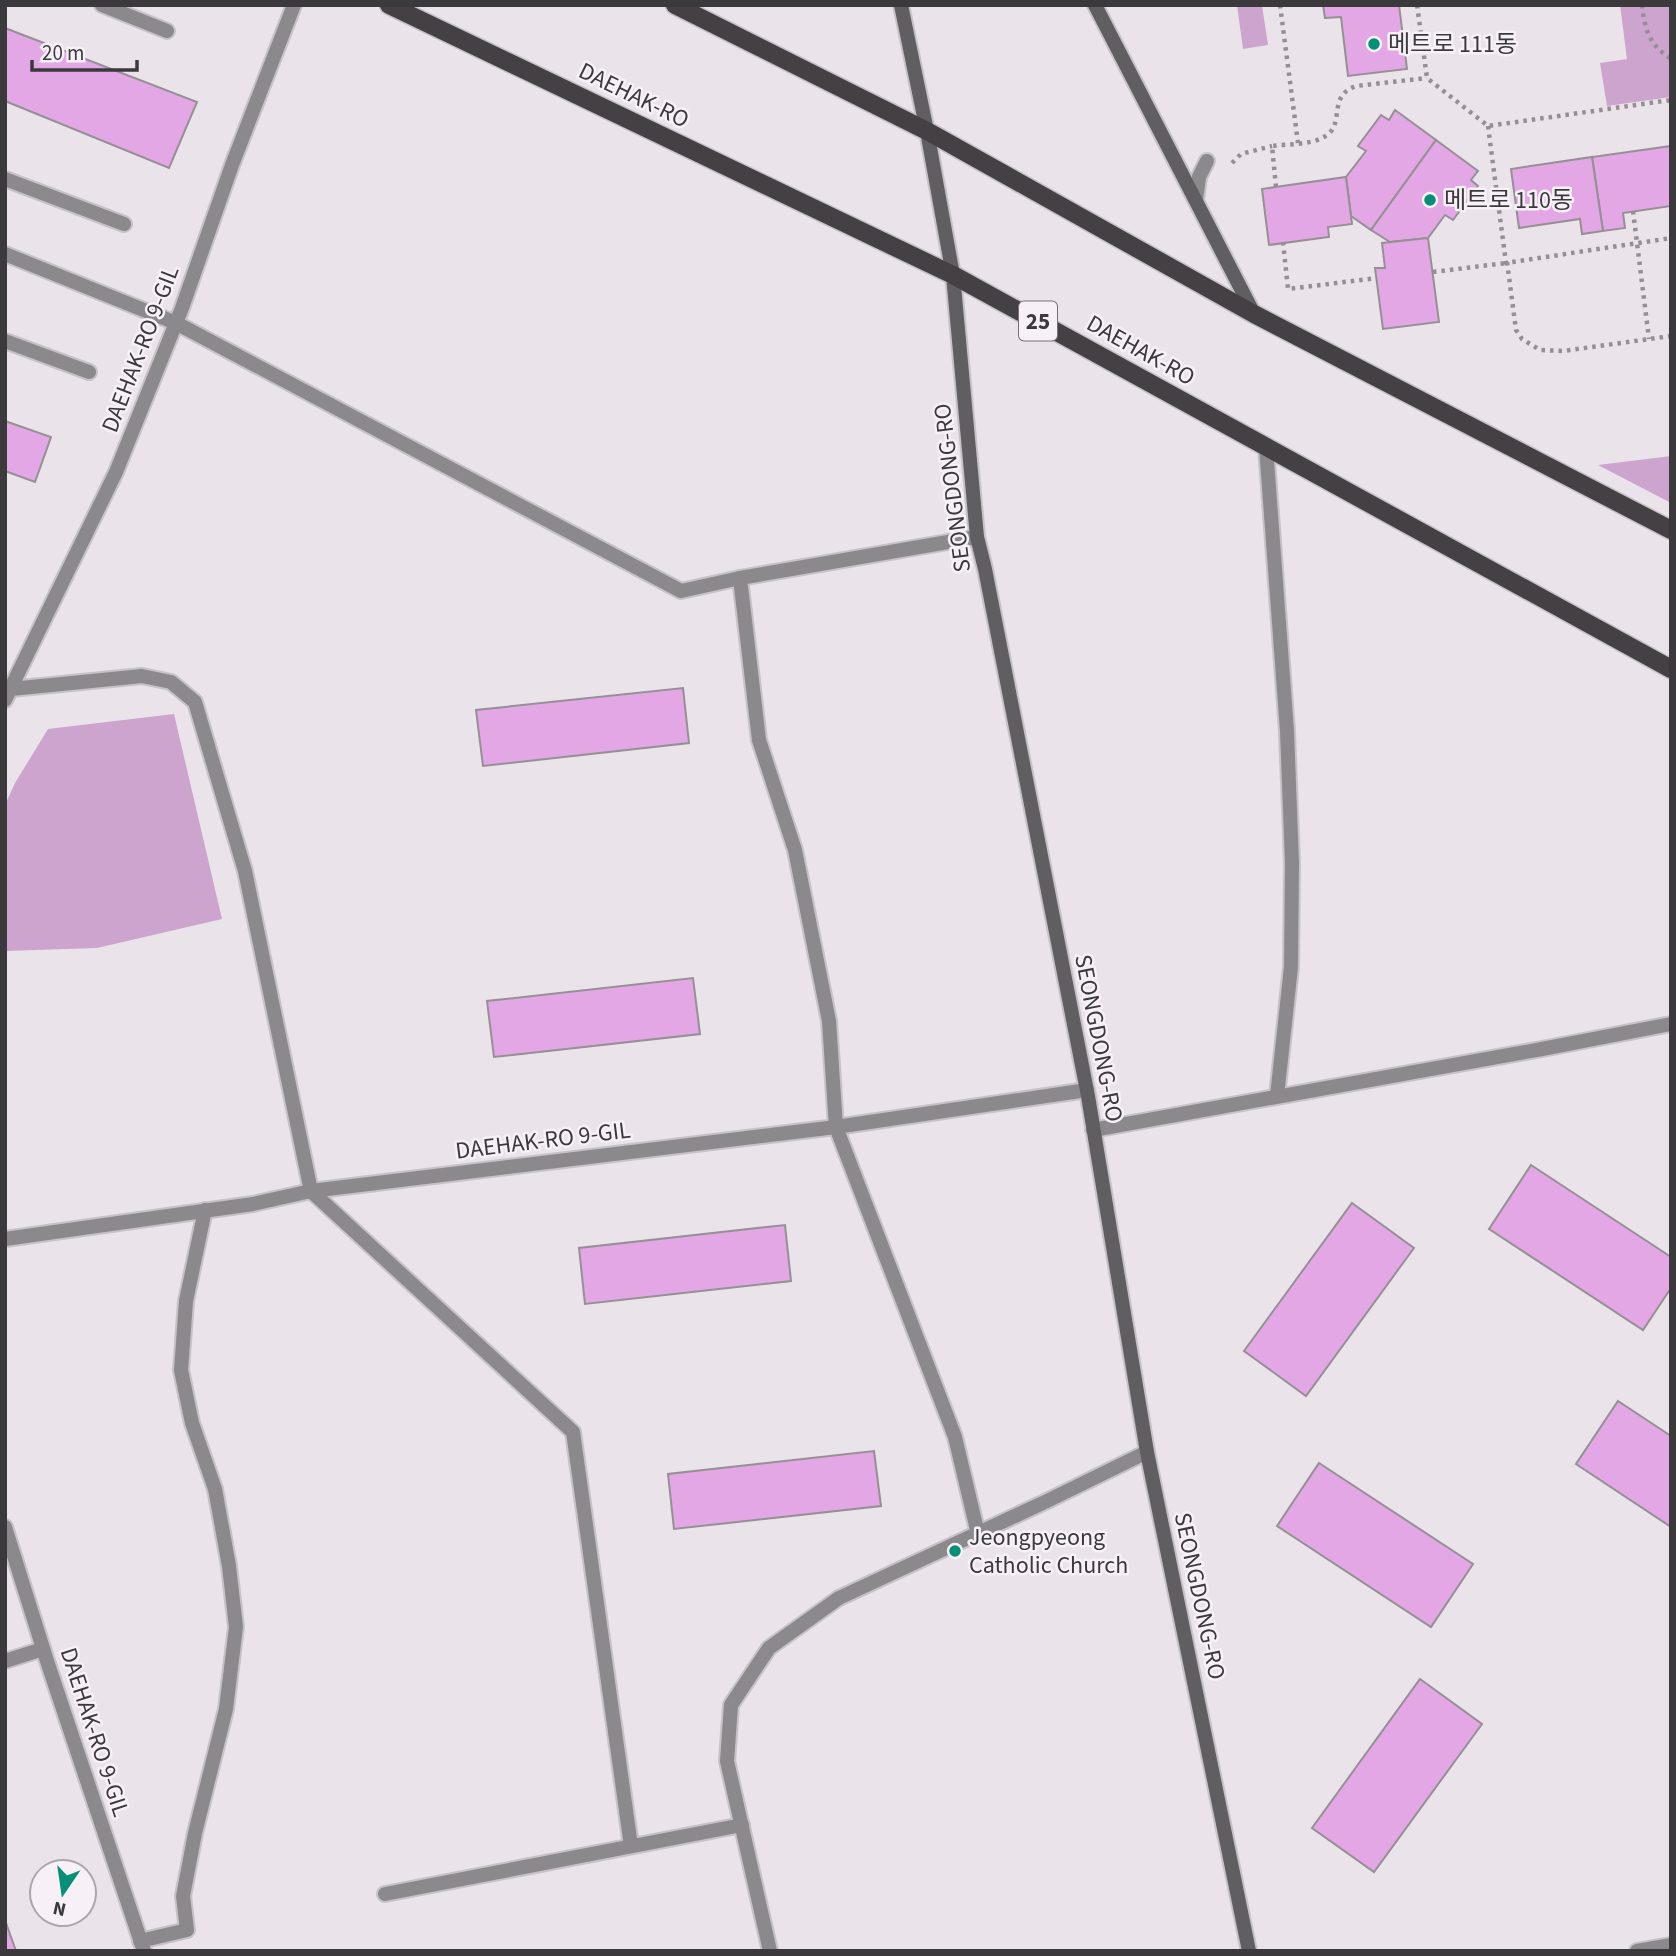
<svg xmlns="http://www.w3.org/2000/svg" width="1676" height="1956" font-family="'Source Sans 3','Noto Sans KR',sans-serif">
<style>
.green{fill:#cda4ce}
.building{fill:#e2a7e4;stroke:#959095;stroke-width:2}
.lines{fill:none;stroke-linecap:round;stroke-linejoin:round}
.lane-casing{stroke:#c7c2c7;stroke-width:18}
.street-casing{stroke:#c7c2c7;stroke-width:18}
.secondary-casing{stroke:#c7c2c7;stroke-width:18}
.primary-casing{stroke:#c7c2c7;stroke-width:21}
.path{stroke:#938f93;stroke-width:4.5;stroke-dasharray:3.5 5;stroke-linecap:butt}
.lane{stroke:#8c898c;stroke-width:14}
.street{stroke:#8c898c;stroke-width:14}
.secondary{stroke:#615e61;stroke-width:14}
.primary{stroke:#444044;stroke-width:18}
.poi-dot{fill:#068f77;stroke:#f7f1f7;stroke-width:2.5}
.labels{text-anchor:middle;stroke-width:5;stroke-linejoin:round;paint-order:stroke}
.shield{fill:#f7f1f7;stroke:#747074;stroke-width:2}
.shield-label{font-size:23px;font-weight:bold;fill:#3c393c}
.poi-label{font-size:24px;fill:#3c393c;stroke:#f7f1f7;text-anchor:start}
.street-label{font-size:24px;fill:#3c393c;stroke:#f7f1f7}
</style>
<rect width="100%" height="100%" fill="#eae4ea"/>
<g class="green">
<polygon points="1237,5 1262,5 1268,45 1243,49"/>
<polygon points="1620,5 1671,5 1671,97 1607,106 1600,63 1627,59"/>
<polygon points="1671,456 1671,503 1598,465"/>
<polygon points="174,714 222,919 97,948 5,951 5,805 15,783 48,729"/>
</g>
<g class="building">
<polygon points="1323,5 1399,5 1407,69 1348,76 1341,17 1325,18"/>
<polygon points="5,28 197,102 169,168 5,101"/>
<polygon points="1395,110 1436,140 1371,230 1351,216 1346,177 1366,151 1358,146 1381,115 1389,120"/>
<polygon points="1436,140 1478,171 1471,180 1478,186 1453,220 1445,215 1428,238 1390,242 1371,230"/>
<polygon points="1671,146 1671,206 1623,213 1625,228 1603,231 1592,157"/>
<polygon points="1592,157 1603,231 1582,234 1580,219 1519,228 1511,169"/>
<polygon points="1346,177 1352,224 1328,227 1329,237 1269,245 1262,189"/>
<polygon points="1428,238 1439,322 1383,329 1375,268 1385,268 1382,243"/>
<polygon points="5,421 51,437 35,482 5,471"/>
<polygon points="683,688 689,743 483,766 476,710"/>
<polygon points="693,978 700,1034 494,1057 487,1001"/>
<polygon points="1531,1165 1671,1257 1671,1288 1643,1330 1489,1229"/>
<polygon points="1352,1203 1414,1248 1306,1396 1244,1351"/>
<polygon points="785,1225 791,1281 585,1304 579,1248"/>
<polygon points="1618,1401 1671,1436 1671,1527 1576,1464"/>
<polygon points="874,1451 881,1506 674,1529 668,1474"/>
<polygon points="1319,1463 1473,1564 1431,1627 1277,1526"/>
<polygon points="1420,1679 1482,1724 1374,1872 1312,1828"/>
<polygon points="5,1920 16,1951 5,1951"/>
</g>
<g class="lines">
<g class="lane-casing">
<g id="lane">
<polyline points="1266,447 1287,731 1292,863 1291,967 1277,1096"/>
<polyline points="740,578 759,740 795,850 829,1021 836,1127 955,1437 978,1534"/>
</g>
</g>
<g class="street-casing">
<g id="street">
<polyline points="102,5 167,31"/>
<polyline points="5,179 124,224"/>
<polyline points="1196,200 1199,177 1207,161"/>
<polyline points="5,254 176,323 681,591 740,578 977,537"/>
<polyline points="5,341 89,372"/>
<polyline points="11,689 142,676 171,682 195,702 245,871 311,1191 573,1432 631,1846"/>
<polyline points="5,700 116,472 182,308 232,165 294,5"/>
<polyline points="1093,1130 1542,1049 1671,1024"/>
<polyline points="5,1239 253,1204 311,1191 836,1127 1087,1090"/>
<polyline points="5,1527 46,1658 144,1951"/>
<polyline points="5,1661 43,1649"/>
<polyline points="385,1894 742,1825"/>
<polyline points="140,1941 187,1930 183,1896 195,1833 226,1709 236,1627 229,1566 215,1489 192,1423 181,1370 186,1301 205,1210"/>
<polyline points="770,1951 727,1761 731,1705 769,1648 839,1598 1047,1501 1147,1452"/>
<polyline points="1637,1951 1671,1945"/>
</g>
</g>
<g class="secondary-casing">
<g id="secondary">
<polyline points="901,5 927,131 953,275 977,537 985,569 1088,1096 1147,1452 1249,1951"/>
<polyline points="1095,5 1254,314"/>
</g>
</g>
<g class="primary-casing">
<g id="primary">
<polyline points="389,5 953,275 1671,669"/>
<polyline points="675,5 927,131 1254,314 1671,530"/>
</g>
</g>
<g class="path">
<polyline points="1280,5 1298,143"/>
<polyline points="1417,5 1427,78 1488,126 1671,100"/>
<path d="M1642,5C1645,31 1649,44 1671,59"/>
<polyline points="1488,126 1506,263 1671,238"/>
<polyline points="1232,163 1241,154 1272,146"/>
<path d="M1276,187L1272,146C1287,144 1308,145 1322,138C1348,126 1325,97 1356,86L1427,78"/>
<polyline points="1633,211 1649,339"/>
<polyline points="1283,242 1288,289 1377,278"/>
<polyline points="1507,262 1516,330 1522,339 1540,350 1563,351 1671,336"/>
<polyline points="1433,272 1506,263"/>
</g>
<use href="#lane" class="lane"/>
<use href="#street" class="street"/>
<use href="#secondary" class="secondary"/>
<use href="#primary" class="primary"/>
</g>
<g class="poi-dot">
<circle cx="1374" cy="44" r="7"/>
<circle cx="1430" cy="200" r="7"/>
<circle cx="955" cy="1551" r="7"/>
</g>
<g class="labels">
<rect class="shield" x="1019" y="301.5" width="38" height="39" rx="5"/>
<g class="shield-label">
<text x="1038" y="329">25</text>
</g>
<g class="poi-label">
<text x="1388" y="52">메트로 111동</text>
<text x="1444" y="208">메트로 110동</text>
<text x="969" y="1545">Jeongpyeong<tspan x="969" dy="28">Catholic Church</tspan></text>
</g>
<g class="street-label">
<text transform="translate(634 95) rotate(26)" y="8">DAEHAK-RO</text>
<text transform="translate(140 349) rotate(-69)" y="8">DAEHAK-RO 9-GIL</text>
<text transform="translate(1141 350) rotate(29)" y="8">DAEHAK-RO</text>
<text transform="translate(952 488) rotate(-97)" y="8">SEONGDONG-RO</text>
<text transform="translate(1099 1038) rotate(79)" y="8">SEONGDONG-RO</text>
<text transform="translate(543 1140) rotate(-7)" y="8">DAEHAK-RO 9-GIL</text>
<text transform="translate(1200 1596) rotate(78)" y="8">SEONGDONG-RO</text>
<text transform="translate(95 1732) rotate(72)" y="8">DAEHAK-RO 9-GIL</text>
</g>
</g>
<rect width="1676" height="1956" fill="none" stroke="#3c393c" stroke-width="14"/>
<g transform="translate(63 1893) rotate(193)"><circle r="33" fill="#f7f1f7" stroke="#aca7ac" stroke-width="2"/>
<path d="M0-5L12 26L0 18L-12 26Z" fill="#068f77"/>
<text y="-10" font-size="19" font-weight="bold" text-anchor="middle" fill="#3c393c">N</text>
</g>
<path d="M32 60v10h105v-10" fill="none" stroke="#3c393c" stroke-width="3.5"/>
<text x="42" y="60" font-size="21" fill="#3c393c" stroke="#f7f1f7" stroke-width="5" paint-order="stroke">20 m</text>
</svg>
